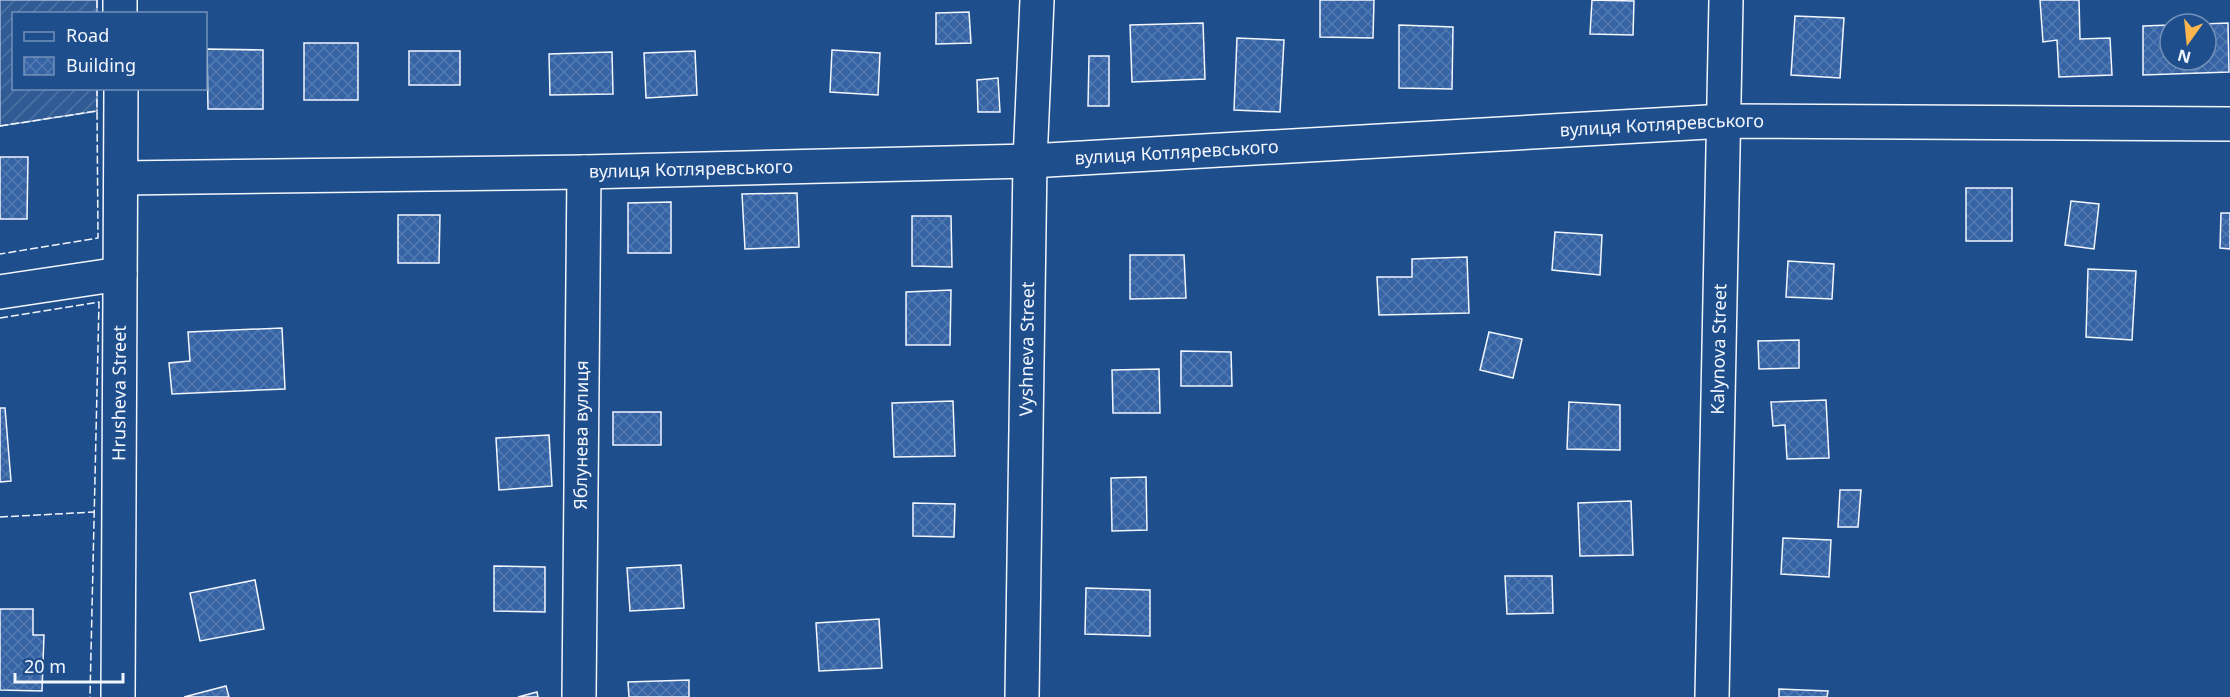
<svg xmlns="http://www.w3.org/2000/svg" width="2230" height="697" font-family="'Noto Sans',sans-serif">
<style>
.garden{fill:url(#garden-furrows);stroke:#a8bbd7;stroke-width:1.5}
.building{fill:url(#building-cross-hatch);stroke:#f2f6ff;stroke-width:1.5}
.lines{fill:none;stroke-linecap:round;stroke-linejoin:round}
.minor-casing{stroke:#f2f6ff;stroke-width:36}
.minor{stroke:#1f4e8c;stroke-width:33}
.fence{stroke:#f2f6ff;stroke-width:1.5;stroke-dasharray:8 3;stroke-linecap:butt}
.labels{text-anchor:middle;stroke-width:4.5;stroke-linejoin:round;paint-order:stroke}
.street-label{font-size:18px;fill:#f2f6ff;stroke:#1f4e8c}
</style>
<defs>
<pattern id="garden-furrows" width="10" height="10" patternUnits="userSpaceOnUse" patternTransform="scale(1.5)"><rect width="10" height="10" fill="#305b95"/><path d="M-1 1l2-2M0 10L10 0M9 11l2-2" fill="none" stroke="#4e73a5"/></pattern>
<pattern id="building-cross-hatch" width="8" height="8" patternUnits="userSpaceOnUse" patternTransform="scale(1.5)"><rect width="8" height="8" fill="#3563a3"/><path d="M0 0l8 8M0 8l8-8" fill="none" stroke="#537ab1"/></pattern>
</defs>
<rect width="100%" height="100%" fill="#1f4e8c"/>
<polygon class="garden" points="0,0 97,0 97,13 14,14 14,88 97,89 97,111 0,126"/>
<g class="building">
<polygon points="1320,0 1374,0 1373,38 1320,37"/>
<polygon points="1592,0 1634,1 1633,35 1590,34"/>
<polygon points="2040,0 2079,0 2080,39 2110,38 2112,75 2059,77 2057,40 2043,42"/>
<polygon points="969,12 971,43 936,44 936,13"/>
<polygon points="1795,16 1844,18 1840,78 1791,75"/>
<polygon points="1203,23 1205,79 1132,82 1130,25"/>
<polygon points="2228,23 2229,72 2143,75 2143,26 2170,25 2170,60 2206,60 2206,24 2202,24"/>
<polygon points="1399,25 1453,27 1452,89 1399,88"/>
<polygon points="1237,38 1284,40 1280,112 1234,110"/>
<rect x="304" y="43" width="54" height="57"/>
<polygon points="207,49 263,50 263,109 208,109"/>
<polygon points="832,50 880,53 878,95 830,92"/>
<rect x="409" y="51" width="51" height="34"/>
<polygon points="695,51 697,95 646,98 644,53"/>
<polygon points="612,52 613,94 550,95 549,54"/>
<polygon points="1089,56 1109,56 1109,106 1088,106"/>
<polygon points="998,78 1000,112 978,112 977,80"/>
<polygon points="0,157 28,157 27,219 0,219"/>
<rect x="1966" y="188" width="46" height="53"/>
<polygon points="797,193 799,247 745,249 742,194"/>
<polygon points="2071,201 2099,204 2094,249 2065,245"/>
<polygon points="671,202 671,253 628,253 628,203"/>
<polygon points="2221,213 2230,213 2230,249 2220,248"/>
<polygon points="398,215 440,215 439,263 398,263"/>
<polygon points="912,216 951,216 952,267 912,266"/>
<polygon points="1555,232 1602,235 1600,275 1552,270"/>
<polygon points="1130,255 1184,255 1186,298 1130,299"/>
<polygon points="1467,257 1469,313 1379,315 1377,277 1412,277 1412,259"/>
<polygon points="1788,261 1834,264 1832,299 1786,297"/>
<polygon points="2088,269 2136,271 2132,340 2086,337"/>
<polygon points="951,290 950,345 906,345 906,292"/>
<polygon points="282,328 285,389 172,394 169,363 190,361 188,332"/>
<polygon points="1489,332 1522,339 1513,378 1480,370"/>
<polygon points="1799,340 1799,368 1759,369 1758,341"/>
<polygon points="1181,351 1231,352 1232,386 1181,386"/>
<polygon points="1159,369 1160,413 1113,413 1112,370"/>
<polygon points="1826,400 1829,458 1787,459 1785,425 1773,426 1771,402"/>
<polygon points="953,401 955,456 894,457 892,403"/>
<polygon points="1569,402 1620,405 1620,450 1567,449"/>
<polygon points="0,408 5,408 11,481 0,482"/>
<rect x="613" y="412" width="48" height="33"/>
<polygon points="549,435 552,486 499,490 496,438"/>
<polygon points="1146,477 1147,530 1112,531 1111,478"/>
<polygon points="1840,490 1861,490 1858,527 1838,527"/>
<polygon points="1631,501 1633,555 1580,556 1578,503"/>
<polygon points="913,503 955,504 954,537 913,536"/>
<polygon points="1783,538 1831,540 1829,577 1781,574"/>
<polygon points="681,565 684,608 630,611 627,568"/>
<polygon points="494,566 545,567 545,612 494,611"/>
<polygon points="1505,576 1552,576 1553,613 1507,614"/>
<polygon points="255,580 264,629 200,641 190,593"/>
<polygon points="1086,588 1150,590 1150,636 1085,634"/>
<polygon points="0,609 33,609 33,635 44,635 42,691 0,690"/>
<polygon points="879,619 882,668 819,671 816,623"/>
<polygon points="689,680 689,697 629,697 628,682"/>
<polygon points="226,686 229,697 184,697"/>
<polygon points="1779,689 1828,691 1827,697 1779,697"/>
<polygon points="537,692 538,697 518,697"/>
</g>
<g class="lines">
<g class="minor-casing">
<g id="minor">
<polyline points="120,0 120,14"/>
<path id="s1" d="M121,178L584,172L1030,161L1725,121L2230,124"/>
<polyline points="0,292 120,274"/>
<path id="s2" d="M118,697L121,88"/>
<path id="s3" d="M579,697L584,172"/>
<path id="s4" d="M1022,697L1030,161L1037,0"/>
<path id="s5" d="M1712,697L1726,0"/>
</g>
</g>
<use href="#minor" class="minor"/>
<g class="fence">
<polyline points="97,0 97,14"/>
<polyline points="97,88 97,111"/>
<polyline points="0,126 97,111 98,238 0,254"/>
<polyline points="0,318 99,302 90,697"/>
<polyline points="0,517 94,512"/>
</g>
</g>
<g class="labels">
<g class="street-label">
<text dy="6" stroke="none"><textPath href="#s1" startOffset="1542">вулиця Котляревського</textPath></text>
<text dy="6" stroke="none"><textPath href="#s1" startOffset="1056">вулиця Котляревського</textPath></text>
<text dy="6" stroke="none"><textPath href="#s1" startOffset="570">вулиця Котляревського</textPath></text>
<text dy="6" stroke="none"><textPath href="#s4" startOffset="348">Vyshneva Street</textPath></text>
<text dy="6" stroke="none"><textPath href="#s5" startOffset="348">Kalynova Street</textPath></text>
<text dy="6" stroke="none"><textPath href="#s2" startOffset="304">Hrusheva Street</textPath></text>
<text dy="6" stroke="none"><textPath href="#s3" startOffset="262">Яблунева вулиця</textPath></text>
</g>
</g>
<rect x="12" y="12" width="195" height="78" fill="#1f4e8c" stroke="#7391ba" stroke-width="1.5"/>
<rect x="24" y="32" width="30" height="9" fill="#1f4e8c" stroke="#7391ba" stroke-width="1.5"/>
<text x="66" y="42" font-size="18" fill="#f2f6ff">Road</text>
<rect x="24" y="57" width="30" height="18" fill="url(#building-cross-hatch)" stroke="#7391ba" stroke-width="1.5"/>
<text x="66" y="72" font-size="18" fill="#f2f6ff">Building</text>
<g transform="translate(2188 42) rotate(195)"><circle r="28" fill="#1f4e8c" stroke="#7391ba" stroke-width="1.5"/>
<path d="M0-4.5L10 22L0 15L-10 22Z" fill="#ffb74d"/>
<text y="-9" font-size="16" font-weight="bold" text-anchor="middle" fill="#f2f6ff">N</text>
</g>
<path d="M15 673v9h108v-9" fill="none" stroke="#f2f6ff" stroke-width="3"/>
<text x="24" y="673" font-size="18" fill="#f2f6ff" stroke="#1f4e8c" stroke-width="4.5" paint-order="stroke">20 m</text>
</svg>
